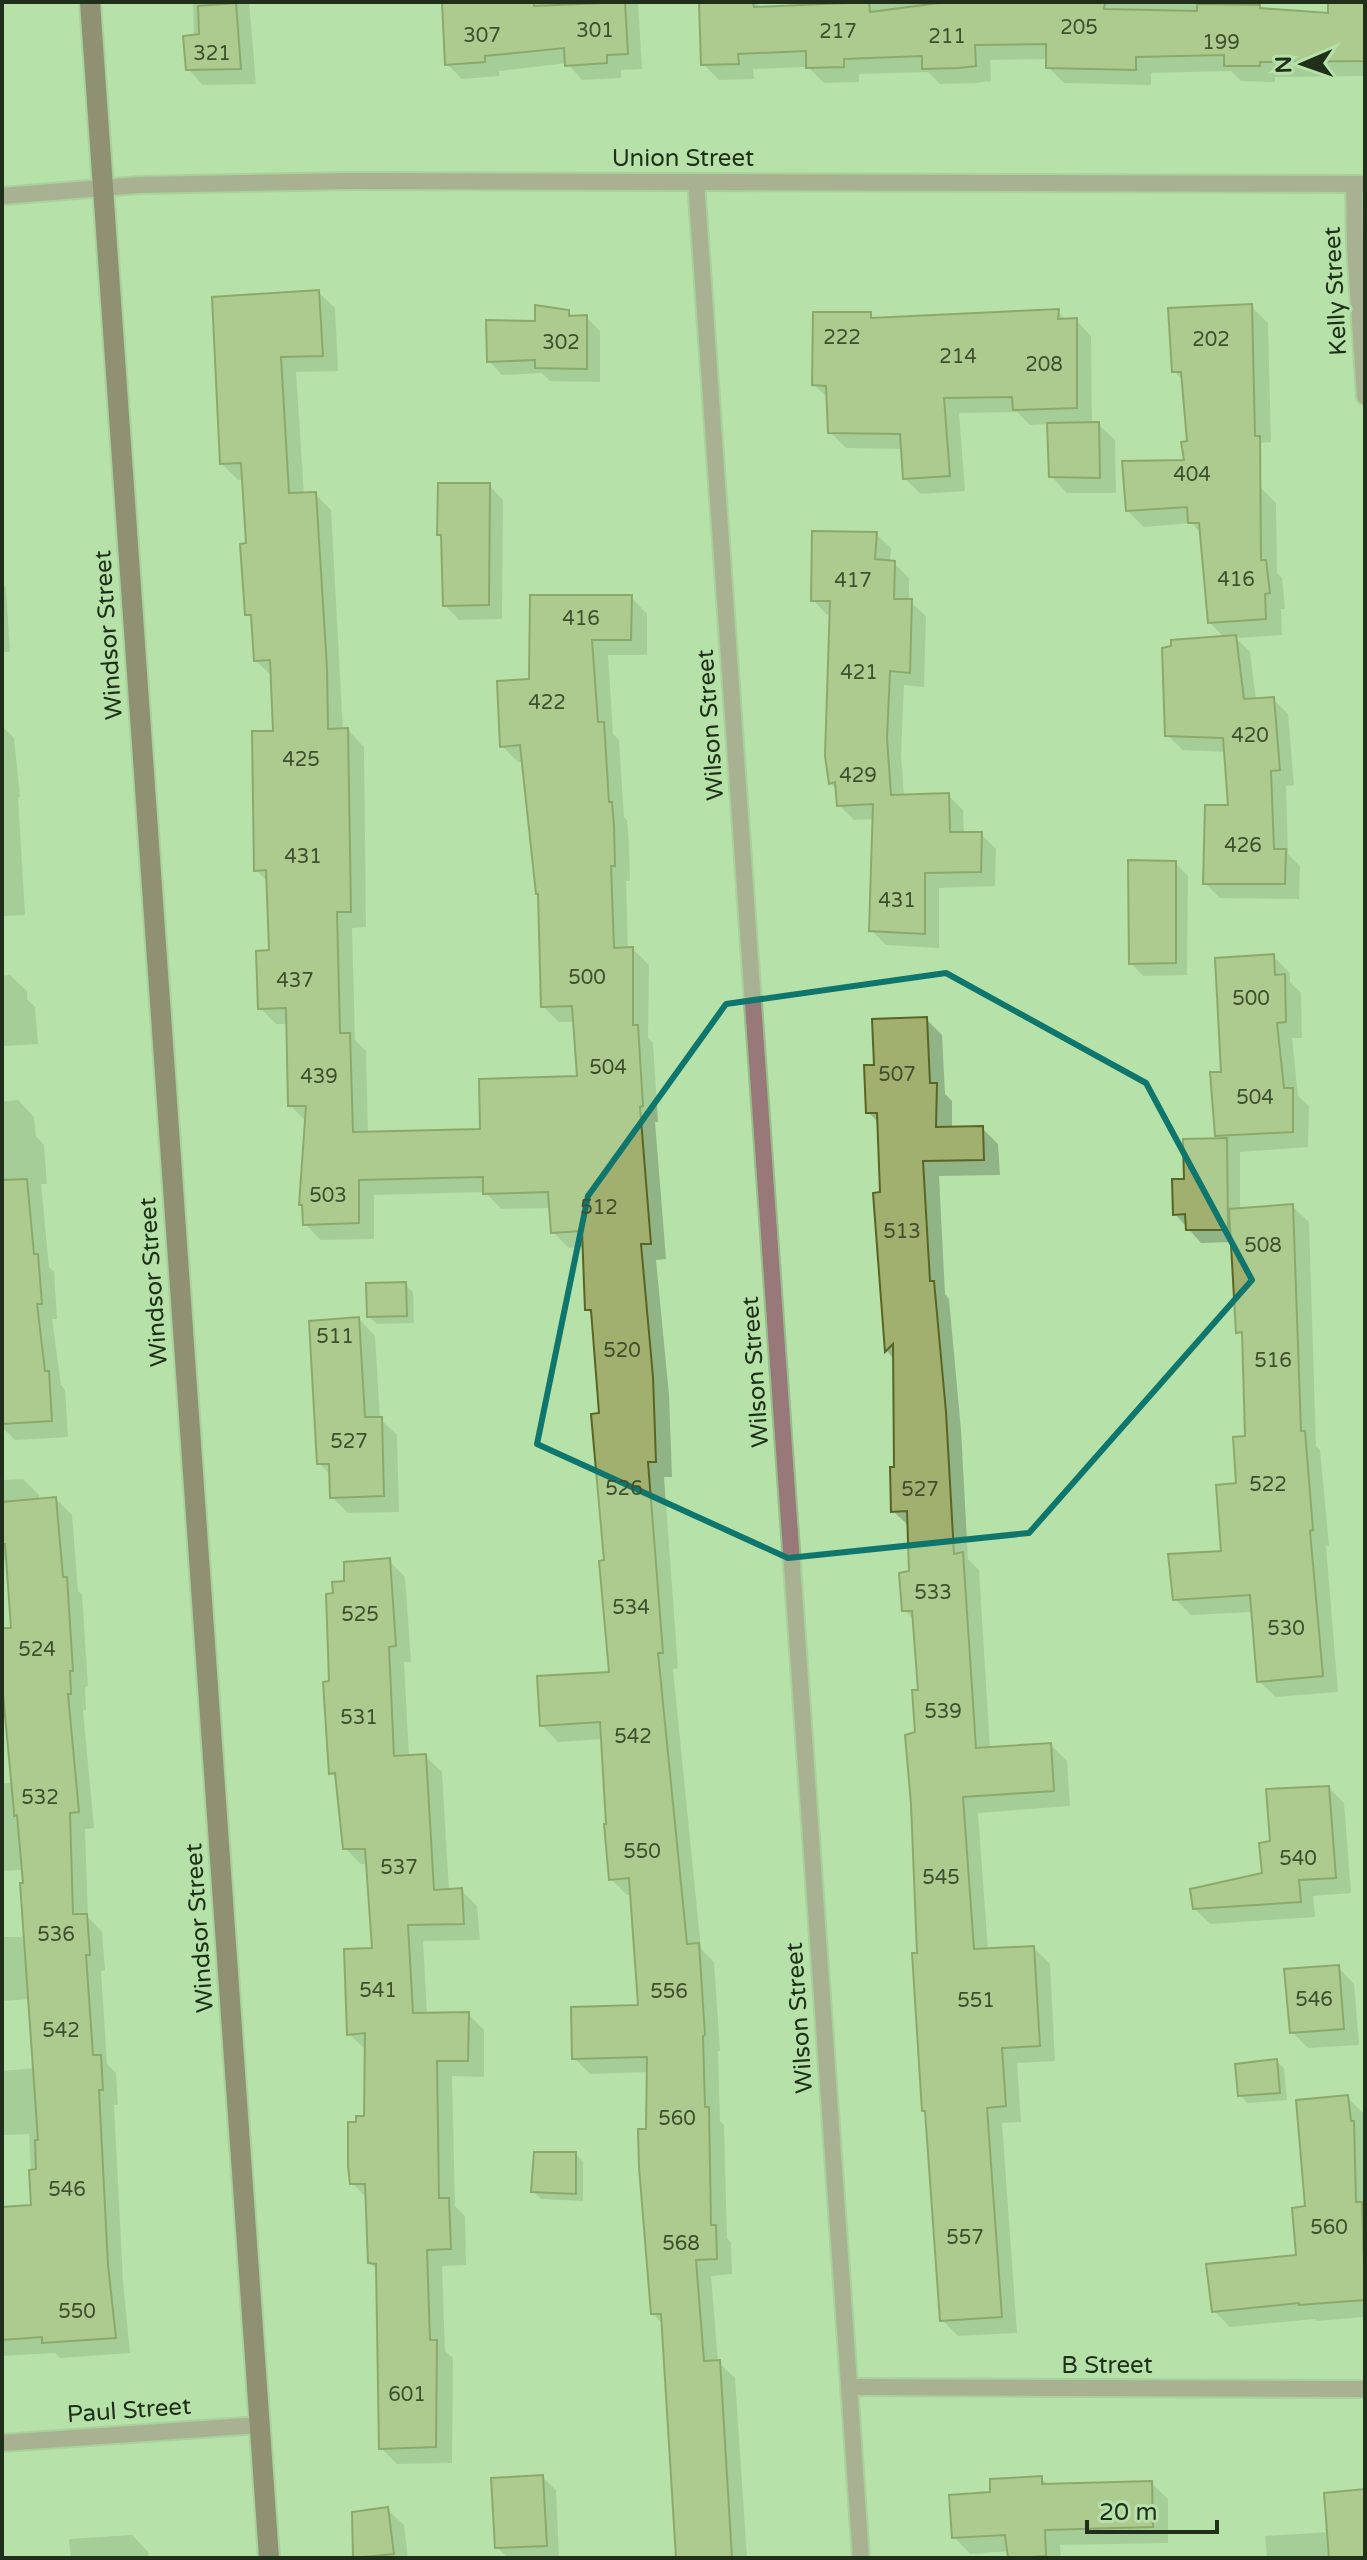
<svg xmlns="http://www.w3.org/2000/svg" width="1367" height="2560" font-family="'Varela Round',sans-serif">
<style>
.shadow{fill:#0003}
.building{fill:#a2b06f;stroke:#5a6525;stroke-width:2}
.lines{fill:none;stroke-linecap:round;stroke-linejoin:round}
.street-casing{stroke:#98bd8c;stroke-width:20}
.primary-casing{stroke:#98bd8c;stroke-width:24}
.street{stroke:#987878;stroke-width:16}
.primary{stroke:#622e31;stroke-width:20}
.marked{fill:none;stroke:#0f766e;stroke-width:6;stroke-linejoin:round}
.labels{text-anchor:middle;stroke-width:6;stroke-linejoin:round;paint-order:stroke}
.number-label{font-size:20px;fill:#404f2f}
.street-label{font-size:24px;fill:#1f2f1a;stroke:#b6e1a8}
</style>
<rect width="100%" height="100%" fill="#b6e1a8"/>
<g class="shadow">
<polygon points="193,2 249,2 256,84 203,85 188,69 194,36"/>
<polygon points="444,2 638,2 642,69 621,70 621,78 582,80 567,63 499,71 499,76 462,79 447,64"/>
<polygon points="712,2 755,2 761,8 843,4 843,2 1213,2 1213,6 1259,7 1262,10 1330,15 1330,2 1365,2 1365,76 1275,77 1275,82 1241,81 1231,71 1151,73 1151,85 1064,83 1048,67 1048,59 990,60 991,81 976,83 940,84 928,72 859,74 859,82 824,83 808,67 753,69 754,79 719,80 703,64"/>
<polygon points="318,292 335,308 338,371 296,372 304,495 315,494 331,510 343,731 348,730 364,747 366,927 352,928 355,1040 366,1051 368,1134 482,1131 579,1078 575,1022 559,1022 543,1006 540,895 523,762 518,762 502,746 531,681 631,597 647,614 647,655 608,655 613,734 619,740 624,817 627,820 629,843 630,881 626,881 628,949 633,949 649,965 648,1038 653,1043 658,1122 655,1122 666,1259 656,1260 669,1395 672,1477 664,1477 678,1668 673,1669 701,1949 714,1962 720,2051 718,2051 720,2121 724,2125 727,2238 731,2243 732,2274 711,2276 718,2362 735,2378 747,2558 678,2558 663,2324 652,2313 647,2130 649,2072 590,2074 574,2058 640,2007 633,1895 627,1895 611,1879 603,1739 558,1742 542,1725 611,1673 601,1415 593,1315 587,1309 585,1247 569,1248 553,1232 551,1208 501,1209 485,1192 374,1195 374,1239 321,1240 305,1224 305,1208 301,1205 307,1122 290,1105 288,1024 276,1024 260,1008 271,952 268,882 256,870 275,732 273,677 256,661 254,621 247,614 248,545 244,479 238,480 222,464 214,299"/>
<polygon points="1251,306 1268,323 1271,442 1204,447 1184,382 1174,371"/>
<polygon points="568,311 574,318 586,317 600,331 600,382 550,381 542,373 502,375 489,361 537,323"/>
<polygon points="1058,312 1067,321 1076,320 1091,336 1092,424 1098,424 1115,440 1116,493 1067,493 1051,476 1049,424 1030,425 1017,412 959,413 965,491 921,494 905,479 903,449 846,448 830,432 829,399 814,385 870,314 876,320"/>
<polygon points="489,485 503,500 502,619 459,620 445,605 443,538 439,534"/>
<polygon points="1260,487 1276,503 1277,573 1282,578 1285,609 1281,609 1282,635 1236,638 1250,652 1256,700 1273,699 1288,714 1294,785 1286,786 1288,854 1300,866 1299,899 1220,898 1205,883 1230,807 1226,752 1183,750 1167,735 1225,638 1209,622 1202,534 1191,523 1144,527 1127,510"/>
<polygon points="876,534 891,548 890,562 894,563 909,578 909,601 926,616 924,687 904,685 901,754 904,796 948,795 963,810 964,834 981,834 996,849 995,886 939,888 939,948 886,945 871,930 874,819 854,820 839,805 838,791 830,783 832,615 827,615 813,600"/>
<polygon points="2,584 6,588 10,652 2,652"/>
<polygon points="2,722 2,726 14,738 20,797 18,797 25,915 2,916"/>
<polygon points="1175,863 1188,876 1187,975 1143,976 1131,963"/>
<polygon points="1273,956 1290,973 1290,982 1301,993 1302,1038 1292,1038 1298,1096 1309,1106 1308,1147 1240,1152 1240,1210 1292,1206 1309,1222 1316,1446 1320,1450 1329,1546 1326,1546 1338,1692 1276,1697 1259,1681 1253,1612 1191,1615 1175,1599 1223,1552 1247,1438 1244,1338 1238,1332 1233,1242 1201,1243 1175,1214 1187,1181 1221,1140 1217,1136 1223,1074"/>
<polygon points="10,975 27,991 27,999 35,1007 38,1044 2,1046 2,976"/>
<polygon points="926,1019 942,1035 945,1094 952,1101 952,1129 982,1128 998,1144 1000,1175 939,1176 945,1294 949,1299 961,1430 968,1559 979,1570 990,1749 1051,1745 1067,1761 1070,1806 978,1813 988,1950 1034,1948 1050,1964 1055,2061 1017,2063 1021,2122 1002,2123 1017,2333 958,2336 942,2320 927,2114 923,2111 919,1955 917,1734 920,1692 915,1621 904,1610 911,1572 910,1527 893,1511 896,1469 895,1360 887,1351 876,1195 882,1194 880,1124 868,1112 876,1067"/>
<polygon points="18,1100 34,1117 36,1136 44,1145 47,1184 41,1184 49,1267 54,1272 57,1319 52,1319 61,1385 65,1390 68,1437 15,1440 2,1427 2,1102"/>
<polygon points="405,1285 413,1292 414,1323 377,1324 369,1317"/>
<polygon points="359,1319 375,1336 380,1419 397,1435 399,1512 348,1513 332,1497 331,1475 319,1463"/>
<polygon points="23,1479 39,1495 39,1500 56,1499 72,1515 78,1591 82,1595 88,1686 85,1687 86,1710 83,1710 94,1828 85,1829 88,1917 102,1932 105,1970 101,1971 107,2064 116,2073 118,2105 114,2105 123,2282 130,2353 60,2358 55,2353 2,2356 2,2209 33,2207 29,2134 2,2135 2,2071 36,2068 31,1999 2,2001 2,1937 26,1937 21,1870 2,1871 2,1784 13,1782 7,1712 2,1707 2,1630 14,1629 8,1560 2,1561 2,1480"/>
<polygon points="389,1561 405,1577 411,1662 404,1662 409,1757 425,1756 442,1772 449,1891 461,1890 477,1906 480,1940 423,1941 427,2015 468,2014 484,2030 484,2077 452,2076 455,2206 465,2216 466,2265 442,2266 445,2351 453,2358 452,2463 397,2464 381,2448 378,2271 370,2263 368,2199 352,2183 366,2118 366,2050 349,2034 374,1950 368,1864 361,1864 345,1848 338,1780 331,1773 335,1595 346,1583"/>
<polygon points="1329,1788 1344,1803 1351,1893 1313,1896 1315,1917 1210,1924 1194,1908 1264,1875 1272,1843"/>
<polygon points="1338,1967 1354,1984 1359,2045 1308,2048 1292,2032"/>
<polygon points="1276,2061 1284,2068 1287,2100 1247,2103 1240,2095"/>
<polygon points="1347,2097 1363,2113 1365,2129 1365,2317 1317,2321 1315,2319 1230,2327 1214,2311 1298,2257 1307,2208"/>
<polygon points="576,2154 583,2162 583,2201 541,2199 533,2191"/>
<polygon points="542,2477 556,2490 559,2558 508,2558 497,2547"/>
<polygon points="1041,2478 1049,2486 1151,2483 1168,2499 1168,2543 1060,2545 1061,2558 1010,2558 1009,2551 970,2554 954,2537"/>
<polygon points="1365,2491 1365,2558 1267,2558 1265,2536 1329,2532"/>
<polygon points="387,2509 404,2525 408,2558 355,2558 354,2513"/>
<polygon points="132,2535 148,2552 149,2558 71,2558 69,2539"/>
</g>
<g class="building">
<polygon points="442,2 534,2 534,6 625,2 628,54 607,55 607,63 565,66 564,48 485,56 485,62 445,65"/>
<polygon points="699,2 753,2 754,7 869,2 870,12 946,2 1105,2 1104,9 1197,11 1197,4 1260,5 1260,8 1328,13 1328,2 1365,2 1365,61 1260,62 1260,66 1224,66 1224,55 1136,57 1136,70 1046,68 1046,44 975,45 976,66 959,68 922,69 922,56 844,59 844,67 806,68 806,51 738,54 739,64 701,65"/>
<polygon points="236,3 241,69 186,70 183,36 199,34 198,6"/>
<polygon points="319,290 323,356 281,357 289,493 316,492 327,668 328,729 348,728 351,912 337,912 340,1033 350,1033 353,1132 480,1129 479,1079 577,1076 572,1006 541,1007 538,894 536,894 520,745 500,747 497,681 529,679 530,595 632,595 631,640 592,640 598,722 604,722 609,802 612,802 614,826 615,866 611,866 614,948 633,947 633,1025 638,1025 643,1106 640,1107 651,1244 641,1244 653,1377 656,1462 648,1462 663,1653 658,1653 687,1944 699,1943 705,2035 703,2036 705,2107 709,2107 711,2225 716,2225 717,2259 696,2260 704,2361 720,2360 732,2558 676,2558 661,2314 651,2314 639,2167 638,2129 646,2129 647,2057 572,2059 571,2007 638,2005 629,1878 609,1880 604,1824 606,1824 600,1722 540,1726 537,1676 609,1672 599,1561 604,1560 591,1414 599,1413 591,1310 585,1310 582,1231 551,1233 548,1192 483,1194 483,1177 359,1180 359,1223 303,1225 302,1205 299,1205 306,1106 288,1106 286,1008 258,1009 256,951 269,950 266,870 254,871 252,731 273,731 270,660 254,661 251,615 245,615 240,544 246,543 241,463 220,464 212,297"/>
<polygon points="1252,304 1255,436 1260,436 1261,560 1266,560 1270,593 1265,594 1266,619 1208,623 1199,523 1188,523 1187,507 1126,511 1122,461 1184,460 1181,442 1187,441 1181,372 1172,372 1168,308"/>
<polygon points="535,305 569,310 569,316 587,315 587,369 535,368 535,360 487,362 486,320 535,321"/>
<polygon points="1059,309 1058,319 1077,318 1077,408 1013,410 1012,397 944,398 950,476 903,479 900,434 828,433 826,386 812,385 813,312 871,312 871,318"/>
<polygon points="1099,422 1100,478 1049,477 1047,423"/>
<polygon points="438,483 490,483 489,605 443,606 441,535 437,535"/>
<polygon points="812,531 877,532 875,559 895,561 894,599 912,599 910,673 890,671 887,738 891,795 949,793 950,832 982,832 981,872 925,873 925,934 869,931 873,804 837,806 835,782 829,784 825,756 830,601 811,601"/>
<polygon points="1236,635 1244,699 1274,697 1280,770 1271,771 1274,849 1286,849 1285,884 1203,884 1205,805 1228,805 1223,738 1165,736 1162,648 1171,646 1171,640"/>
<polygon points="1128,860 1176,861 1176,963 1129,964"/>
<polygon points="1274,954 1275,975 1285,974 1286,1022 1277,1023 1284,1088 1293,1088 1293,1132 1215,1136 1210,1072 1221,1072 1215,958"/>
<polygon points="927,1017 930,1083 937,1083 936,1127 983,1126 984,1160 923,1161 930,1281 934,1281 946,1412 954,1554 963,1552 976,1748 1051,1743 1054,1791 963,1797 974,1949 1034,1946 1040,2046 1002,2048 1006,2106 987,2108 1002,2317 940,2321 925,2111 922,2111 912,1953 917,1953 911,1804 905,1735 915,1732 912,1690 918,1690 912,1611 902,1611 899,1573 909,1571 907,1511 891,1512 890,1467 894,1467 893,1344 885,1352 873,1193 880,1192 877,1113 866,1113 864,1065 874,1065 872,1019"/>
<polygon points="1227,1138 1228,1230 1186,1230 1185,1214 1173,1215 1172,1179 1184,1179 1183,1139"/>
<polygon points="27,1179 34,1254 38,1254 42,1304 37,1304 45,1371 49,1371 52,1421 2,1424 2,1180"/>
<polygon points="1293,1204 1301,1431 1305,1431 1313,1530 1310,1531 1323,1676 1257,1682 1250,1595 1173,1600 1168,1554 1221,1551 1216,1485 1236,1483 1233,1437 1245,1436 1242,1332 1236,1333 1229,1209"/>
<polygon points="406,1282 407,1316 367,1317 366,1283"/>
<polygon points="359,1317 365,1417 382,1417 384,1496 330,1498 329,1464 317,1464 309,1321"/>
<polygon points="56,1497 63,1577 67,1577 73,1671 70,1671 71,1694 68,1694 79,1812 70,1813 73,1914 87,1914 90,1955 86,1955 93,2055 101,2055 103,2090 99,2090 108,2265 116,2338 42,2343 42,2337 2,2340 2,2207 31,2205 29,2170 36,2169 35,2140 38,2140 20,1883 23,1883 17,1815 14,1816 14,1812 2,1683 2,1628 11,1628 5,1544 2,1544 2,1502"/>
<polygon points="390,1558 396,1646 389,1647 394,1756 426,1754 434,1890 462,1888 464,1924 408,1925 413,2013 469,2012 468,2061 437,2061 439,2198 449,2198 451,2249 427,2250 430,2340 437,2340 436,2447 379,2449 376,2264 368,2263 365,2184 350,2184 348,2166 348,2122 356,2122 356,2116 364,2116 365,2033 347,2035 344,1949 372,1948 365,1849 343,1849 335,1773 329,1774 323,1682 329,1681 326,1594 333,1593 332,1582 344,1581 344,1562"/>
<polygon points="1329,1786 1336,1878 1299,1880 1301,1902 1193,1909 1190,1889 1262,1873 1259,1843 1270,1841 1266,1789"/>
<polygon points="1339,1965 1344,2029 1290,2033 1284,1969"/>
<polygon points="1277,2059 1280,2093 1238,2096 1235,2064"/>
<polygon points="1348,2095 1351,2121 1354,2121 1356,2202 1362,2202 1365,2300 1299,2305 1299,2303 1212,2312 1206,2264 1296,2255 1292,2208 1305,2206 1296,2100"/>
<polygon points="534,2152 576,2152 576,2194 531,2192"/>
<polygon points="543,2475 547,2546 495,2548 491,2478"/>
<polygon points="1042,2476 1042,2484 1152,2481 1153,2527 1045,2530 1046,2556 1015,2558 1008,2558 1005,2535 952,2538 949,2495 990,2492 990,2479"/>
<polygon points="1365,2489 1365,2558 1329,2558 1324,2493"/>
<polygon points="388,2507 394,2554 353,2558 352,2512"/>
</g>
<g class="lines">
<g class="street-casing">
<g id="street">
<polyline points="696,182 861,2558"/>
<polyline points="1354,184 1355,246 1365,396"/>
<polyline points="2,196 139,185 351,181 1365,184"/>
<polyline points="849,2387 1365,2389"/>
<polyline points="2,2443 260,2425"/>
</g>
</g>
<g class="primary-casing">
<polyline id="primary" points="90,2 269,2558"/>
</g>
<use href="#street" class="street"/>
<use href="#primary" class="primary"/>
</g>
<path d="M0 0H1367V2560H0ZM946,973L1146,1083L1252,1280L1029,1533L788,1558L537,1444L588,1196L726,1004Z" fill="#b6e1a8" fill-opacity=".55" fill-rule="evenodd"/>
<path class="marked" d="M946,973L1146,1083L1252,1280L1029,1533L788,1558L537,1444L588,1196L726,1004Z"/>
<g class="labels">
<g class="number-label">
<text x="1079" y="34">205</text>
<text x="595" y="37">301</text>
<text x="838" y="38">217</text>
<text x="482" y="42">307</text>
<text x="947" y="43">211</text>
<text x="1221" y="49">199</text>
<text x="212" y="60">321</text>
<text x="842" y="344">222</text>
<text x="1211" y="346">202</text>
<text x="561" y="349">302</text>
<text x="958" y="363">214</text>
<text x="1044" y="371">208</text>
<text x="1192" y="481">404</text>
<text x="1236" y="586">416</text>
<text x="853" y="587">417</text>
<text x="581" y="625">416</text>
<text x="859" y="679">421</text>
<text x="547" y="709">422</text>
<text x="1250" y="742">420</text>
<text x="301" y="766">425</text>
<text x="858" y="782">429</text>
<text x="1243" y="852">426</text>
<text x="303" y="863">431</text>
<text x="897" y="907">431</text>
<text x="587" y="984">500</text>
<text x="295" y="987">437</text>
<text x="1251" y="1005">500</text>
<text x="608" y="1074">504</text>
<text x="897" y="1081">507</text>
<text x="319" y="1083">439</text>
<text x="1255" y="1104">504</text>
<text x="328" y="1202">503</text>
<text x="599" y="1214">512</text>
<text x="902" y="1238">513</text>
<text x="1263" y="1252">508</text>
<text x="335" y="1343">511</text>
<text x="622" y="1357">520</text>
<text x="1273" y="1367">516</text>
<text x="349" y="1448">527</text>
<text x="1268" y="1491">522</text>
<text x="624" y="1495">526</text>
<text x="920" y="1496">527</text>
<text x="933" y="1599">533</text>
<text x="631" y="1614">534</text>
<text x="360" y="1621">525</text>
<text x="1286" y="1635">530</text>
<text x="37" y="1656">524</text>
<text x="943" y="1718">539</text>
<text x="359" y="1724">531</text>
<text x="633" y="1743">542</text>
<text x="40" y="1804">532</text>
<text x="642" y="1858">550</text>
<text x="1298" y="1865">540</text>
<text x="399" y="1874">537</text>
<text x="941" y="1884">545</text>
<text x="56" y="1941">536</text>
<text x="378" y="1997">541</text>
<text x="669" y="1998">556</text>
<text x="1314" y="2006">546</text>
<text x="976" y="2007">551</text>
<text x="61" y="2037">542</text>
<text x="677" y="2125">560</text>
<text x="67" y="2196">546</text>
<text x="1329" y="2234">560</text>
<text x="965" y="2244">557</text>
<text x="681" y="2250">568</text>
<text x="77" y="2318">550</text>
<text x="407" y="2401">601</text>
</g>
<g class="street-label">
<text x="683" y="166">Union Street</text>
<text transform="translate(1335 291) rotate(-93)" y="8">Kelly Street</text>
<text transform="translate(108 635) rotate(-94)" y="8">Windsor Street</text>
<text transform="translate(710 725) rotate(-94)" y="8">Wilson Street</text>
<text transform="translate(153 1282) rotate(-94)" y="8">Windsor Street</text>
<text transform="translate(755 1372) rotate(-94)" y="8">Wilson Street</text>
<text transform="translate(199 1928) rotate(-94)" y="8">Windsor Street</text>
<text transform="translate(799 2018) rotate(-94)" y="8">Wilson Street</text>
<text x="1107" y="2373">B Street</text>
<text transform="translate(129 2410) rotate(-4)" y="8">Paul Street</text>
</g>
</g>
<rect width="1367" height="2560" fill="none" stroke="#1f2f1a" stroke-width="8"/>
<g transform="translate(1303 64) rotate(268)" stroke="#b6e1a8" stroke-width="6" paint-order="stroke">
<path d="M0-6L14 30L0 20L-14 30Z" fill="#1f2f1a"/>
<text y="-12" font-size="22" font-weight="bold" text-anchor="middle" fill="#1f2f1a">N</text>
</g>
<path d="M1087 2520v12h130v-12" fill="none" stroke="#1f2f1a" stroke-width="4"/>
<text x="1099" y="2520" font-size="24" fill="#1f2f1a" stroke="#b6e1a8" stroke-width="6" paint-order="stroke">20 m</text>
</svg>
